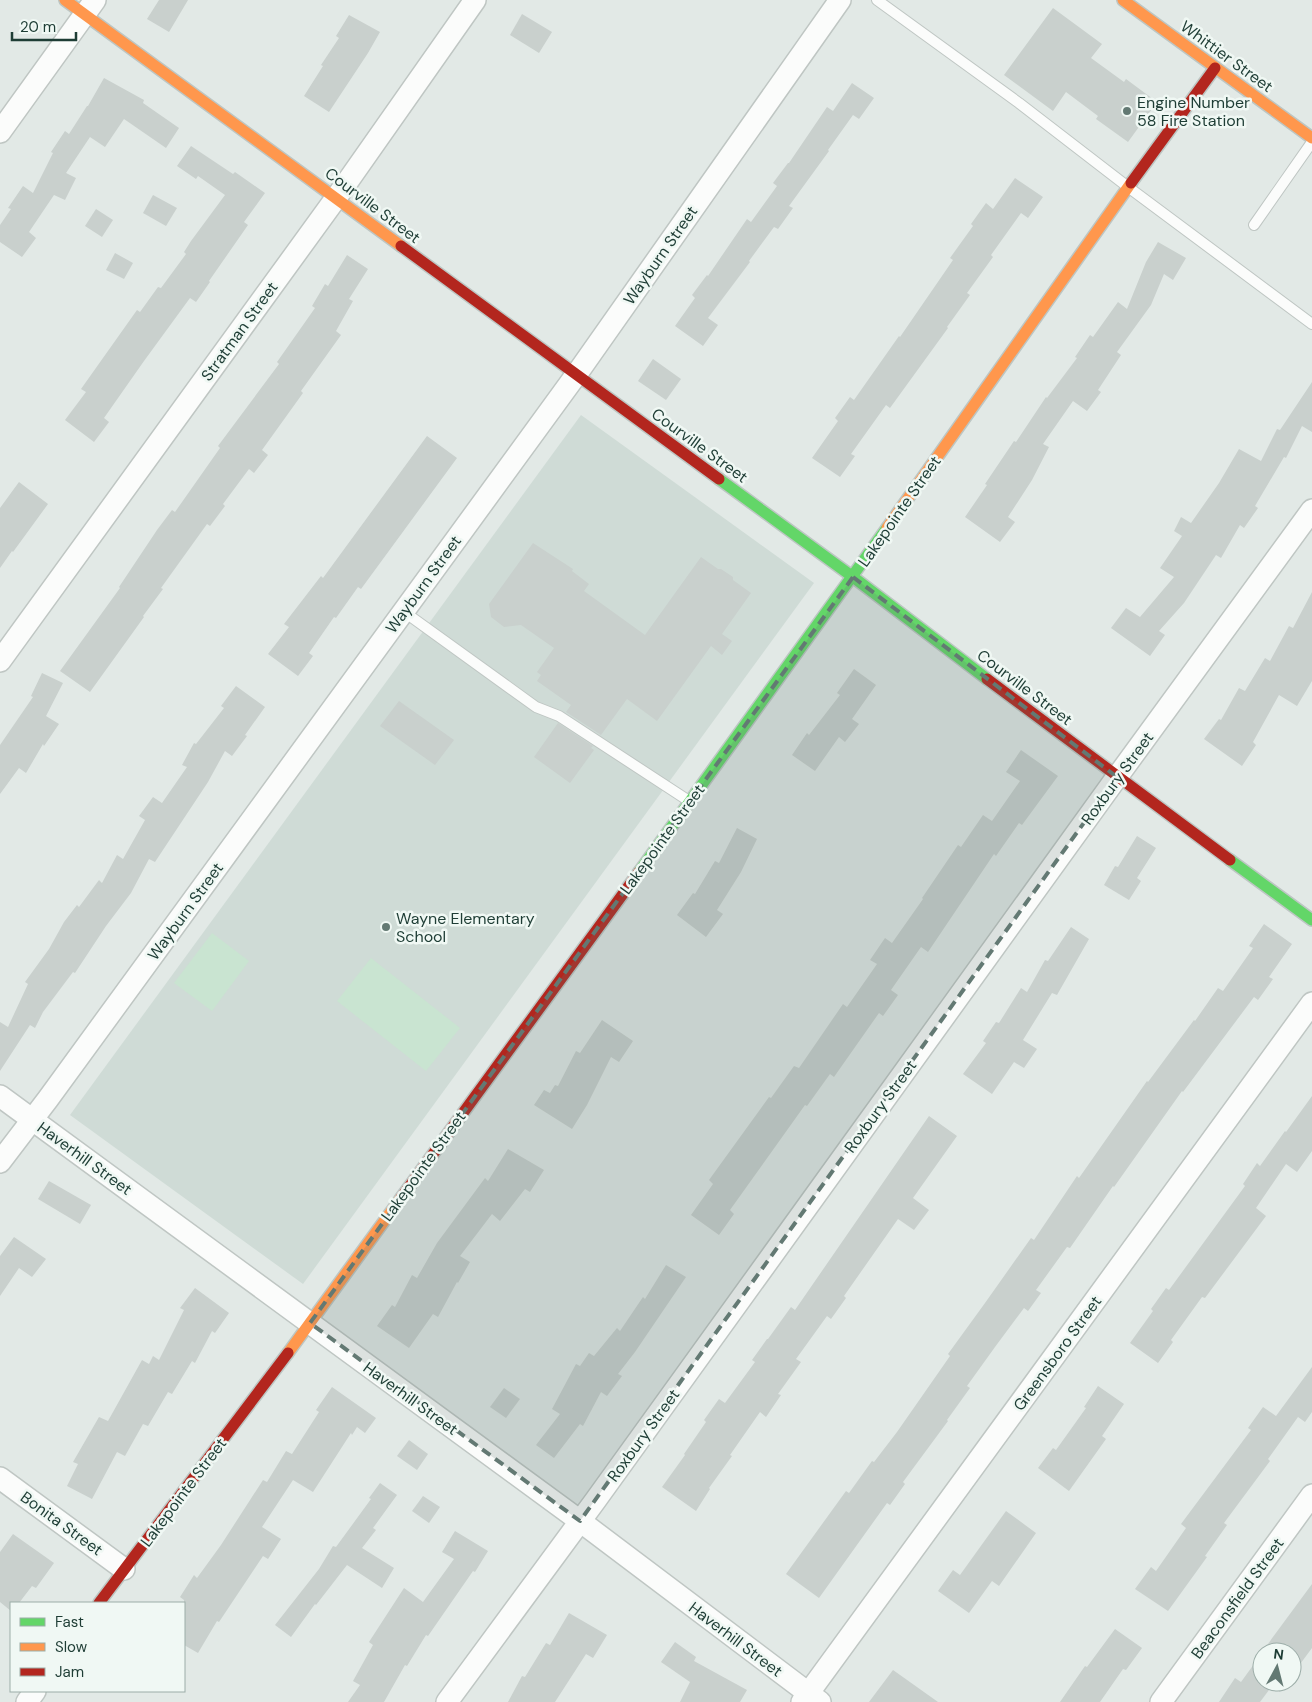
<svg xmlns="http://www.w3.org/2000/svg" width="1312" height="1702" font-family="'DM Sans',sans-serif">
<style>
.built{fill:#cfdbd6}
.green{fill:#c9e4d1}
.building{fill:#c9d0cd}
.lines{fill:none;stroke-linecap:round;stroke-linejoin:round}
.lane-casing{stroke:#bfc6c3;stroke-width:12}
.street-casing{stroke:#bfc6c3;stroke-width:24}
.fast-casing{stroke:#bdc6c3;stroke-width:14}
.slow-casing{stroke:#bdc6c3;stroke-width:14}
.jam-casing{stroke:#bdc6c3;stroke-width:14}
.lane{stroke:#fbfcfb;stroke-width:10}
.street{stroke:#fbfcfb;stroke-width:21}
.fast{stroke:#63d668;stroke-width:11}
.slow{stroke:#ff974d;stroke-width:11}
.jam{stroke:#b3261e;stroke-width:11}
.marked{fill:#637973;fill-opacity:0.2;stroke:#637973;stroke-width:4;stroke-dasharray:10 6;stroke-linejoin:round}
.poi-dot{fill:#637973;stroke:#f0f8f4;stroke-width:2}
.labels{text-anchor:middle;stroke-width:5;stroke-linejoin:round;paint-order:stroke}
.street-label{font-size:16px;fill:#1e3d35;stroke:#f0f8f4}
.poi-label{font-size:16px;fill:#1e3d35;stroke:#f0f8f4;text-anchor:start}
</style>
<rect width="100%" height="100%" fill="#e2e9e6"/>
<polygon class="built" points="581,415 814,583 303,1284 70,1115"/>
<g class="green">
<polygon points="212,933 249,961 212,1011 174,983"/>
<polygon points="371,958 460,1028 426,1071 337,1001"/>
</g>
<g class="building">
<polygon points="159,0 188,0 169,32 147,19"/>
<polygon points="1053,8 1102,44 1091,58 1124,82 1126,79 1157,102 1128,142 1096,119 1098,116 1066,92 1053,111 1004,75"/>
<polygon points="522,14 552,32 539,53 510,35"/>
<polygon points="349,15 380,32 368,53 329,112 304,96 323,66 321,65 339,38 336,36"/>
<polygon points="104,78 144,100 143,103 179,128 166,148 124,119 105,147 90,137 66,173 76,178 65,200 54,195 29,232 36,238 22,257 0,242 0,225 11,209 8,208 23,186 33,193 53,153 51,152 65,131 69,134 87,106 88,106"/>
<polygon points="852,83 874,98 859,119 853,115 828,150 829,151 789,206 793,208 778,229 774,227 749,261 750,262 708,318 718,325 703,346 675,326 695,298 692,295 707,275 708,276 747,219 751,222 777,186 773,183 788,163 789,163 827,107 833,111"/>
<polygon points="191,146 233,174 235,172 265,193 244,222 248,225 209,281 210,282 196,302 190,298 144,361 104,418 109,422 94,442 65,420 86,392 81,389 137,310 140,312 158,287 161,288 186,254 184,252 191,241 225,195 198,176 196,179 177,166"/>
<polygon points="1015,178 1043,197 1028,218 1021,213 991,255 993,257 967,293 970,295 947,327 948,328 890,408 886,405 851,454 855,456 840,477 812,458 838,421 835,418 850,397 854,400 899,336 900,337 953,260 950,258 973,226 971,224 986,203 993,209"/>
<polygon points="153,195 177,208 166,226 143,213"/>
<polygon points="96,209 113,220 102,237 85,226"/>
<polygon points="1158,242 1186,258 1173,280 1164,274 1151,305 1117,352 1121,355 1098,390 1101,392 1087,411 1073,401 1043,444 1049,447 1032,480 1008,517 1015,522 1000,542 965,517 987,485 985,484 1014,441 1016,442 1046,397 1047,398 1077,358 1075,357 1090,335 1093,337 1118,302 1127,309 1146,262"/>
<polygon points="115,253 133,263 124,279 106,270"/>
<polygon points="347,255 368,269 349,299 353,301 336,331 341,335 301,391 303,393 262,450 268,455 254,473 249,469 223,504 225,506 210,526 207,524 161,588 163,589 143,616 144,617 90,692 60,671 120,588 119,587 157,530 172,510 175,512 220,448 218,446 279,364 277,362 315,308 312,306 325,284 328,286"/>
<polygon points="653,359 681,379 666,400 638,381"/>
<polygon points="1312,382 1312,432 1302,426 1286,458 1284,457 1255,506 1258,508 1244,528 1240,525 1221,558 1216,555 1184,603 1159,631 1165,635 1150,656 1111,628 1126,608 1140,617 1174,577 1160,568 1182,536 1174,531 1181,517 1191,523 1219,483 1239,449 1261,461 1277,429 1280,430"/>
<polygon points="427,436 457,458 361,589 358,587 336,618 334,617 309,653 313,656 298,676 268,654 289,627 284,624 321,576 323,578"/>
<polygon points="19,482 48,504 13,552 12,551 0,568 0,508"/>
<polygon points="533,543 573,569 572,571 589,584 584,591 645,635 701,557 718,569 721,569 733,577 733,580 751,593 722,634 732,641 722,655 711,646 657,721 627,699 601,735 566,712 571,705 537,681 541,675 537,672 554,648 521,625 504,627 491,617 489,604"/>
<polygon points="1312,592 1312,681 1297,706 1279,695 1253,742 1256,745 1242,766 1204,739 1219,719 1221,720 1239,688 1245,691 1265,658 1270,661 1289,626 1293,628"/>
<polygon points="854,669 876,685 852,719 859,724 845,742 839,737 815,771 792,755 807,733 809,735 840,695 837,693"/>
<polygon points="42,673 63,683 46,716 59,724 44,746 43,744 26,773 19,768 0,794 0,745 33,697 31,696"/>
<polygon points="236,686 265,707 245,735 247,736 232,756 225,751 208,782 155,862 149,859 131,893 106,926 75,973 73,972 43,1012 35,1028 30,1025 0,1071 0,1022 8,1027 28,984 25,982 49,949 64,922 77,905 79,907 99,880 102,883 117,855 123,859 145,820 139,816 153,797 162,803 187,767 182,765 194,743 196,744 224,708 221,706"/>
<polygon points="399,701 454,740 435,765 380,726"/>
<polygon points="558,723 593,746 591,748 594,750 570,783 534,757"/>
<polygon points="1021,750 1058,776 1022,825 1019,823 996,856 994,854 928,952 921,947 891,990 898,995 883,1016 879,1013 834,1077 830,1074 807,1106 805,1105 730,1210 734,1214 719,1235 691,1215 713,1184 709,1180 769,1097 771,1098 794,1066 799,1068 843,1004 847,1007 877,964 870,960 885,938 892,943 923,899 922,898 958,845 961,847 983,815 992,821 1020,781 1006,772"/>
<polygon points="737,828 757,839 741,872 717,910 723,914 706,937 677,915 693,893 695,894 715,861 719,863"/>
<polygon points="1137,836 1156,848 1137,878 1141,881 1129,900 1104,885 1115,866 1118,867"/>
<polygon points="1264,924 1292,944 1269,977 1273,979 1258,1000 1254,997 1183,1092 1182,1091 1114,1187 1113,1186 1070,1248 1067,1247 1036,1290 1041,1293 1028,1311 1024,1308 995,1347 967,1386 970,1388 947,1420 948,1421 903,1482 905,1484 890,1505 887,1503 819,1598 786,1574 846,1491 849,1493 872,1461 874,1462 897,1432 950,1356 948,1354 985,1303 1031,1238 1034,1240 1077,1176 1079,1178 1147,1081 1148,1082 1194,1020 1195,1021 1218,988 1223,991 1253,948 1249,946"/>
<polygon points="1071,927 1089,939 1057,995 1052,993 1023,1040 1037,1049 1024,1068 1014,1062 992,1094 963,1074 986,1043 983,1041 996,1022 999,1023 1021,988 1027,992 1045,960 1048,961"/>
<polygon points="602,1020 633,1041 619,1062 611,1057 587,1105 572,1129 534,1105 544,1090 550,1093 555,1085 558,1086 576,1051 580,1053"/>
<polygon points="1312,1096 1312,1151 1297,1172 1286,1164 1256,1208 1266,1216 1205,1298 1202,1297 1171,1340 1173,1342 1158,1363 1130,1343 1153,1311 1151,1309 1166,1288 1169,1290 1245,1186 1243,1184 1257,1163 1260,1166 1285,1131 1286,1132"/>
<polygon points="929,1116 957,1136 913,1198 929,1210 914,1230 898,1219 844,1296 846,1298 831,1319 827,1316 796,1359 801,1362 778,1394 781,1395 766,1417 760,1412 730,1455 732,1456 709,1488 710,1489 696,1511 662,1487 685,1455 684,1454 706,1422 704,1420 719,1399 725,1403 755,1362 752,1360 767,1339 768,1339 791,1307 795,1310"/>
<polygon points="508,1149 544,1170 530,1192 525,1189 500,1221 492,1214 460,1256 470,1262 458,1283 457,1282 438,1317 433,1314 409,1348 377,1326 392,1305 395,1307 412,1275 417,1278 437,1243 485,1178 488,1181"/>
<polygon points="49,1181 91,1205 80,1224 38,1199"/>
<polygon points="14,1237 46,1259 32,1277 19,1268 0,1296 0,1256"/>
<polygon points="666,1265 686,1277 635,1352 618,1374 622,1376 607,1396 601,1392 583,1426 580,1424 554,1458 536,1445 560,1414 552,1409 576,1364 580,1366 589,1353 594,1356 617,1328 620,1331 643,1297 645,1299"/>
<polygon points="195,1288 229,1313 215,1333 212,1331 195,1363 192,1361 172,1394 168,1392 148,1426 143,1424 125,1456 117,1452 92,1499 67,1486 78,1464 73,1462 99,1417 108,1421 142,1360 149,1364 153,1356 159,1360 184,1310 180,1308"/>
<polygon points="1312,1367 1312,1412 1305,1422 1298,1417 1268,1459 1270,1461 1224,1523 1227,1525 1205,1556 1207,1557 1168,1611 1135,1589 1151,1567 1156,1571 1186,1528 1181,1524 1251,1430 1248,1428 1263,1407 1276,1416"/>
<polygon points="1098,1386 1124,1404 1102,1436 1106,1439 1069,1491 1038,1468 1053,1448 1056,1450 1086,1408 1084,1407"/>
<polygon points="332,1387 376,1418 365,1433 357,1427 352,1435 351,1433 313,1492 293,1480 262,1527 281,1539 268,1559 263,1556 219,1622 217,1621 198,1653 184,1645 184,1600 180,1597 194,1575 197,1578 221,1545 263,1480 267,1482 286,1451 292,1454 319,1412 316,1410"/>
<polygon points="504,1388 520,1399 506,1418 490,1407"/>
<polygon points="409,1440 428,1454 417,1470 397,1456"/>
<polygon points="380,1483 397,1495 373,1528 376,1530 362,1548 394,1568 382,1588 347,1565 316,1605 315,1604 291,1637 275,1625 319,1569 333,1546 336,1547 371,1499 369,1498"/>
<polygon points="423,1496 440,1507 429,1523 412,1511"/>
<polygon points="1006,1511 1036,1533 999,1586 992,1581 969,1613 938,1591 953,1570 960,1575"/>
<polygon points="455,1531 488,1551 475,1572 473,1571 428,1636 426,1635 407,1666 405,1665 384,1702 348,1702 360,1685 353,1681 373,1645 369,1642 404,1588 423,1602 454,1559 442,1552"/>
<polygon points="13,1534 54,1563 36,1588 32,1586 19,1603 11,1603 11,1611 0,1602 0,1552"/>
<polygon points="1312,1584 1312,1648 1292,1675 1292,1652 1262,1652"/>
<polygon points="569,1613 607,1635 593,1658 586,1654 555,1702 508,1702 522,1676 525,1677 546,1643 550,1645"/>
<polygon points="1115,1629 1142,1648 1126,1670 1123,1669 1100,1702 1060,1702 1085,1666 1087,1667"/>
<polygon points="675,1642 696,1657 694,1661 747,1690 740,1702 680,1702 690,1682 661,1662"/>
<polygon points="1262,1653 1262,1682 1287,1682 1280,1692 1272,1686 1260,1702 1219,1702 1235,1678 1241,1682"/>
<polygon points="893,1670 938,1702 869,1702"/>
</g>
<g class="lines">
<g class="lane-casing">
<g id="lane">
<polyline points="877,0 1019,103 1128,187 1312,324"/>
<polyline points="1254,225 1312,142"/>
<polyline points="403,611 536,707 559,716 689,801"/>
</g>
</g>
<g class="street-casing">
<g id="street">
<polyline points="0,132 95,0"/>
<polyline points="0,661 336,198 475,0"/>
<polyline points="0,1096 580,1521 820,1702"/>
<polyline points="0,1162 48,1099 576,375 840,0"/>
<polyline points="0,1478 124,1569"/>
<polyline points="27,1702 35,1691"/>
<polyline points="447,1702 595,1501 1117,777 1312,510"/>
<polyline points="802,1702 1312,1003"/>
<polyline points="1161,1702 1312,1495"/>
</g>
</g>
<g class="fast-casing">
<g id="fast">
<polyline points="719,479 853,577 987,679"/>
<polyline points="1230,860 1312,920"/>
<polyline points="639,872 887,528"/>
</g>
</g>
<g class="slow-casing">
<g id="slow">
<polyline points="65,0 401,246"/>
<polyline points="1123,0 1312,138"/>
<polyline points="887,528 1131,183"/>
<polyline points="288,1353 401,1198"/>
</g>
</g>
<g class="jam-casing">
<g id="jam">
<polyline points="1131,183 1215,68"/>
<polyline points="401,246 719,479"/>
<polyline points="987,679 1230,860"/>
<polyline points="401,1198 639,872"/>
<polyline points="99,1603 288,1353"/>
</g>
</g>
<use href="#lane" class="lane"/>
<use href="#street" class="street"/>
<use href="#fast" class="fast"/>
<use href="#slow" class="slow"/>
<use href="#jam" class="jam"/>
</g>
<path class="marked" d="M853,577L1117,777L580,1521L310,1323Z"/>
<g class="poi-dot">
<circle cx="1127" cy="111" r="5"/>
<circle cx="386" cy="927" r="5"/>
</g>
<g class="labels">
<g class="street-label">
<text transform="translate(1227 56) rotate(36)" y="6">Whittier Street</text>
<text transform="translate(373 205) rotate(37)" y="6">Courville Street</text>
<text transform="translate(660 255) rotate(-55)" y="6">Wayburn Street</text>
<text transform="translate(239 331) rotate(-54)" y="6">Stratman Street</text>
<text transform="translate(700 445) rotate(36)" y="6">Courville Street</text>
<text transform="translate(899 511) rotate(-55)" y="6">Lakepointe Street</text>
<text transform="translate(423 584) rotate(-54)" y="6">Wayburn Street</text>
<text transform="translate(1025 687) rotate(37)" y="6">Courville Street</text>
<text transform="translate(1117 778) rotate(-54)" y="6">Roxbury Street</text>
<text transform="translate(662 839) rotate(-54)" y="6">Lakepointe Street</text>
<text transform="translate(185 911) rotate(-54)" y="6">Wayburn Street</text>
<text transform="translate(880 1106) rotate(-54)" y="6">Roxbury Street</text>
<text transform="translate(85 1158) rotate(36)" y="6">Haverhill Street</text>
<text transform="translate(423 1166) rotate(-54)" y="6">Lakepointe Street</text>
<text transform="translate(1057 1353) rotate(-54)" y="6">Greensboro Street</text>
<text transform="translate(411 1398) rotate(36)" y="6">Haverhill Street</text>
<text transform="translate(643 1435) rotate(-54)" y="6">Roxbury Street</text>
<text transform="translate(183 1492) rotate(-53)" y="6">Lakepointe Street</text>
<text transform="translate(62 1523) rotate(36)" y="6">Bonita Street</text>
<text transform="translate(1237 1598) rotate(-54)" y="6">Beaconsfield Street</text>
<text transform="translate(736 1639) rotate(37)" y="6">Haverhill Street</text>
</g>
<g class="poi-label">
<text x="1137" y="108">Engine Number<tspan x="1137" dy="18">58 Fire Station</tspan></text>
<text x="396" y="924">Wayne Elementary<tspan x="396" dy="18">School</tspan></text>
</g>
</g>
<rect x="10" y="1602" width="175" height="90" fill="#f0f8f4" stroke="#9cada8"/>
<rect x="20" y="1618" width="25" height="8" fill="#63d668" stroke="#9cada8"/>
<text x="55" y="1627" font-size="15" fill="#1e3d35">Fast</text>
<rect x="20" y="1643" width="25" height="8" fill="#ff974d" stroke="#9cada8"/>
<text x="55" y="1652" font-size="15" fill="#1e3d35">Slow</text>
<rect x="20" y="1668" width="25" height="8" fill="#b3261e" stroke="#9cada8"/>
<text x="55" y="1677" font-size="15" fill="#1e3d35">Jam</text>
<g transform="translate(1277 1667) rotate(7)"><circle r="24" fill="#f0f8f4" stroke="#9cada8"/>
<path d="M0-4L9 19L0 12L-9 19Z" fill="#637973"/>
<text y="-8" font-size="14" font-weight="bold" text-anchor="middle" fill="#1e3d35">N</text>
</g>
<path d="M12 32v8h64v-8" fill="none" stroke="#1e3d35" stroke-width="2.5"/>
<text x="20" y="32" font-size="15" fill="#1e3d35" stroke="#f0f8f4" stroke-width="4" paint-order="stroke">20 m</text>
</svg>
